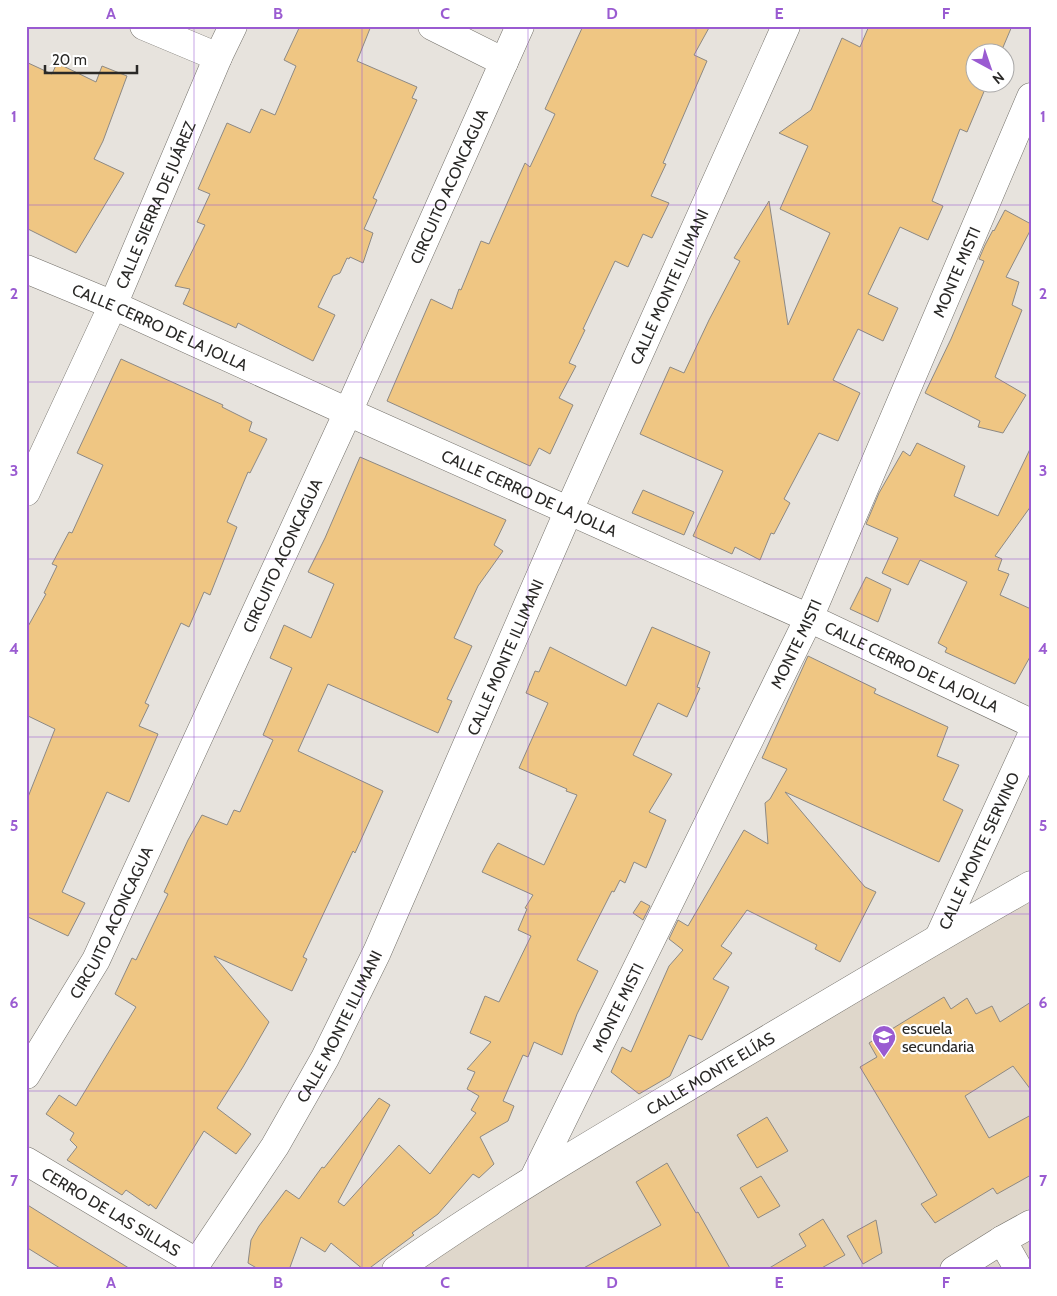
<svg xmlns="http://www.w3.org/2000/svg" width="1057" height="1296" font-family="Cabin,sans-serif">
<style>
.built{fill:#dfd7cb}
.building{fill:#efc683;stroke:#8d8984}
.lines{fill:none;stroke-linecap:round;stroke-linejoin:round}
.minor-casing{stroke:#73706a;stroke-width:29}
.minor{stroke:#fff;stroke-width:28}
.grid{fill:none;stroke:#9a5bd1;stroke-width:1;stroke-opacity:0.55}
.labels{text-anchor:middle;stroke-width:4.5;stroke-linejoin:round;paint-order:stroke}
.street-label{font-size:16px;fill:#2a2927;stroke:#fff}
.poi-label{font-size:16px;fill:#2a2927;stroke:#fff;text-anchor:start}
.neatline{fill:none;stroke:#9a5bd1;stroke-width:2}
.grid-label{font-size:16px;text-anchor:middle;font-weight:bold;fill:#9a5bd1}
</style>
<rect width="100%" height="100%" fill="#e7e3dd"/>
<polygon class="built" points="1031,885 1031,1270 396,1270"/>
<g class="building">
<polygon points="300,26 371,26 357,61 417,87 412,98 417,100 373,198 377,200 364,229 373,233 363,263 350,257 349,259 347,258 340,273 333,276 318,307 335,315 313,361 238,323 236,328 183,304 190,289 175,286 205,225 197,222 210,194 198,189 227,123 250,133 261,109 275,115 296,66 284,60"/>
<polygon points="583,26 710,26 694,55 707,61 663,163 666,164 651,196 669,203 652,238 643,234 628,267 615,261 583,329 585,330 569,363 576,366 559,398 573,405 550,454 539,448 530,466 387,401 431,299 452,309 459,289 461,290 481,241 489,244 525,163 530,167 555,114 545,109"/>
<polygon points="869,26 1012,26 1001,52 974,52 974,82 988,82 967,132 960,129 932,201 943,206 928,240 900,227 868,294 898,308 883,341 858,329 833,380 860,393 838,441 819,433 784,499 790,503 774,534 771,533 760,560 735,547 732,554 693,536 723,471 640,434 670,367 684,373 709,320 740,261 734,258 769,201 788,325 830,233 780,209 808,146 779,133 811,110 842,38 860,47"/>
<polygon points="26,62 52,74 57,63 96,82 102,66 127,76 103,141 94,159 124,173 76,253 26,228"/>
<polygon points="1005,210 1031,224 1031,229 1006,277 1019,282 1012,305 1022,310 995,377 1026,395 1003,433 978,427 980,421 925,393 951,339 984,261 979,259 985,245 993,230 994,231"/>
<polygon points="121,359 223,405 222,407 252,422 249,431 267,439 250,473 248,472 227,522 237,527 210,595 204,592 189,627 181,623 145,703 149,705 139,726 158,734 129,802 107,792 62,892 85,903 68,936 26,916 26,802 55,729 26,715 26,630 46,594 44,593 57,566 52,564 69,532 72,533 103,465 77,453"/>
<polygon points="917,443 965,466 954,496 998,516 1031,447 1031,506 995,556 1002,559 998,570 1009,574 1000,595 1031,609 1031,655 1015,684 945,652 947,648 938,643 967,582 920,560 908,585 882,573 898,538 866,524 879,493 903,451 910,456"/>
<polygon points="360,457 506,520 494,545 503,551 478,586 454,638 472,646 447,699 452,701 438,733 328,684 298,751 383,791 355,853 353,851 303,957 307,959 292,991 214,956 269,1022 243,1067 217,1108 251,1134 236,1154 204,1131 156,1209 150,1204 149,1206 126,1190 122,1195 67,1160 77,1147 70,1140 74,1133 46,1114 59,1095 76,1106 136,1007 115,994 132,958 136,960 168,894 164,892 188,840 202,815 227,825 234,810 240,812 273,740 263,735 292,668 270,658 284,625 311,638 334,584 308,572 325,538"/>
<polygon points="643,490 694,512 684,535 632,513"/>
<polygon points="866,577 891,589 878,622 850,609"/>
<polygon points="652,627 710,652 697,687 700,688 687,717 658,703 633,755 672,774 649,812 666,820 646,868 634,862 625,883 620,880 614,892 612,891 577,960 598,971 577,1014 562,1055 534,1042 528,1057 523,1055 503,1101 514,1106 508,1121 480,1137 494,1164 479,1178 473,1174 438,1214 412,1233 414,1235 367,1270 364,1270 331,1243 325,1252 301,1237 289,1270 260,1270 248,1263 251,1240 259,1226 286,1190 299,1199 322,1167 324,1168 379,1098 390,1105 338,1202 344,1206 399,1145 430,1174 476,1113 471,1110 479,1096 467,1089 475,1072 467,1069 491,1042 470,1033 485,996 499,1002 531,936 518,930 527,909 525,908 533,895 482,872 491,854 498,843 544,865 577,795 566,791 567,789 519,768 548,703 526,693 535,671 539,672 550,647 626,686"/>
<polygon points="808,656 876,689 874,693 948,727 937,756 959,765 943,800 963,810 939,862 785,792 865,887 876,892 840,962 815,949 817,945 747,910 721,946 732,953 713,979 729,987 702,1040 689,1035 670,1076 639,1094 611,1072 622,1047 631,1052 669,966 683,950 669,939 678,920 688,926 744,830 768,844 765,803 770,799 787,769 762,758"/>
<polygon points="641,901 650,906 643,920 633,913"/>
<polygon points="944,997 951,1009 967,998 976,1014 992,1006 1000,1022 1031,1002 1031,1090 1013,1066 965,1096 989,1138 1031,1115 1031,1175 997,1194 993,1188 935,1223 921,1204 937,1195 860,1067 877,1057 869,1043"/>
<polygon points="767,1117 788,1151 757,1168 737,1135"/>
<polygon points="667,1163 696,1213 698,1212 731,1270 580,1270 661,1225 636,1182"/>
<polygon points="761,1176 780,1206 758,1218 740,1188"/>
<polygon points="26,1204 77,1236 132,1270 63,1270 26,1247"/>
<polygon points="823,1219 845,1255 818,1270 766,1270 806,1246 799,1234"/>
<polygon points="876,1220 882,1253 863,1264 847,1236"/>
</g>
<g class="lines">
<g class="minor-casing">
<g id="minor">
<polyline points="144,26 218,57"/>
<polyline points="432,26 504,62"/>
<path id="s1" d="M26,269L113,305L348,412L809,618L1031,723"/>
<path id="s2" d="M26,492L113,305L218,57L233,26"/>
<path id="s3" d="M939,937L1031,737"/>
<path id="s4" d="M26,1075L96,960L348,412L520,26"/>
<path id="s5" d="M26,1161L196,1262"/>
<path id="s6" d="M534,1178L809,618L1031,97"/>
<polyline points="1002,1240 1019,1270"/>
<path id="s7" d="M192,1270L275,1146L325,1058L377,952L569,510L786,26"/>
<path id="s8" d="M396,1270C494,1201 598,1140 701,1079C810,1014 920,948 1031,885"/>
<polyline points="954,1270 1002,1240 1031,1224"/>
</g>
</g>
<use href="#minor" class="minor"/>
</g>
<path class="grid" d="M194,26V1270M362,26V1270M528,26V1270M696,26V1270M862,26V1270M26,205H1031M26,382H1031M26,559H1031M26,737H1031M26,914H1031M26,1091H1031"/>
<defs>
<g id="school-pin" transform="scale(1.25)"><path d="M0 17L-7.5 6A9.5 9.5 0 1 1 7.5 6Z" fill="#9a5bd1" stroke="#fff"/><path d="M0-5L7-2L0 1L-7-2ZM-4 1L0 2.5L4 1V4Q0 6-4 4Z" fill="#fff"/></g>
</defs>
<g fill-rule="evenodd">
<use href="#school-pin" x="884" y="1037"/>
</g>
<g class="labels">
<g class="street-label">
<text dy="6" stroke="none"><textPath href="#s4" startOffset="985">CIRCUITO ACONCAGUA</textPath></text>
<text dy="6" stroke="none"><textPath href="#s2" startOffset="315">CALLE SIERRA DE JUÁREZ</textPath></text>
<text dy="6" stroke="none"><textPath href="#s6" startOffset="1000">MONTE MISTI</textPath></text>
<text dy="6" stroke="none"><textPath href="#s7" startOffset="1095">CALLE MONTE ILLIMANI</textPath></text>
<text dy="6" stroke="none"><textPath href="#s1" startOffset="146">CALLE CERRO DE LA JOLLA</textPath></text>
<text dy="6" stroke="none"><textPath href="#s1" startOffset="551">CALLE CERRO DE LA JOLLA</textPath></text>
<text dy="6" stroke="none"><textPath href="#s4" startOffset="580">CIRCUITO ACONCAGUA</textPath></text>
<text dy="6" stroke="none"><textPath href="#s6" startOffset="595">MONTE MISTI</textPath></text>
<text dy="6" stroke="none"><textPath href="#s7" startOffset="690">CALLE MONTE ILLIMANI</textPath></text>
<text dy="6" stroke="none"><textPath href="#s1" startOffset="971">CALLE CERRO DE LA JOLLA</textPath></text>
<text dy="6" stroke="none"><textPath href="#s3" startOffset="95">CALLE MONTE SERVINO</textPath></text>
<text dy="6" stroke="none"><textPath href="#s4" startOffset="175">CIRCUITO ACONCAGUA</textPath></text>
<text dy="6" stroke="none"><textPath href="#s6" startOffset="190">MONTE MISTI</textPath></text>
<text dy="6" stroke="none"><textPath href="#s7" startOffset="285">CALLE MONTE ILLIMANI</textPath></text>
<text dy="6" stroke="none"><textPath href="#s8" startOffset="371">CALLE MONTE ELÍAS</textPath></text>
<text dy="6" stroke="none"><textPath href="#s5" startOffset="99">CERRO DE LAS SILLAS</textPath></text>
</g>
<g class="poi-label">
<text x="902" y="1034">escuela<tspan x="902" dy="18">secundaria</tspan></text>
</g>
</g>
<rect width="1057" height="1296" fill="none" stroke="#ffffff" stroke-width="55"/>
<g transform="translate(990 68) rotate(140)"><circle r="24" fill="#ffffff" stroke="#aaa9a9"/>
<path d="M0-4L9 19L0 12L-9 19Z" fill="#9a5bd1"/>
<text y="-8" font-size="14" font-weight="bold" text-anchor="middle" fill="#2a2927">N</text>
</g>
<path d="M45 65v8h92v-8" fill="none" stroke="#2a2927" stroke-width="2.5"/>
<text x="52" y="65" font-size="15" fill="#2a2927" stroke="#ffffff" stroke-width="4" paint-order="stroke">20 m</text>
<rect x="28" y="28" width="1002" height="1240" class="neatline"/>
<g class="grid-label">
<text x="111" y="19">A</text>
<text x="278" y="19">B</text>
<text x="445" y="19">C</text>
<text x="612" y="19">D</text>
<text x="779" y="19">E</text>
<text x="946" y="19">F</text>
<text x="14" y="122">1</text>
<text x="1043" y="122">1</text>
<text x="14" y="299">2</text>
<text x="1043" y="299">2</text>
<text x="14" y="476">3</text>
<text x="1043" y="476">3</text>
<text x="14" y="654">4</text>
<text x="1043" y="654">4</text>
<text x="14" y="831">5</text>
<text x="1043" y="831">5</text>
<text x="14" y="1008">6</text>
<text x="1043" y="1008">6</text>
<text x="14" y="1186">7</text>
<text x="1043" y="1186">7</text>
<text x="111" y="1288">A</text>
<text x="278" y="1288">B</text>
<text x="445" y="1288">C</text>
<text x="612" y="1288">D</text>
<text x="779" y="1288">E</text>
<text x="946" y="1288">F</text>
</g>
</svg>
